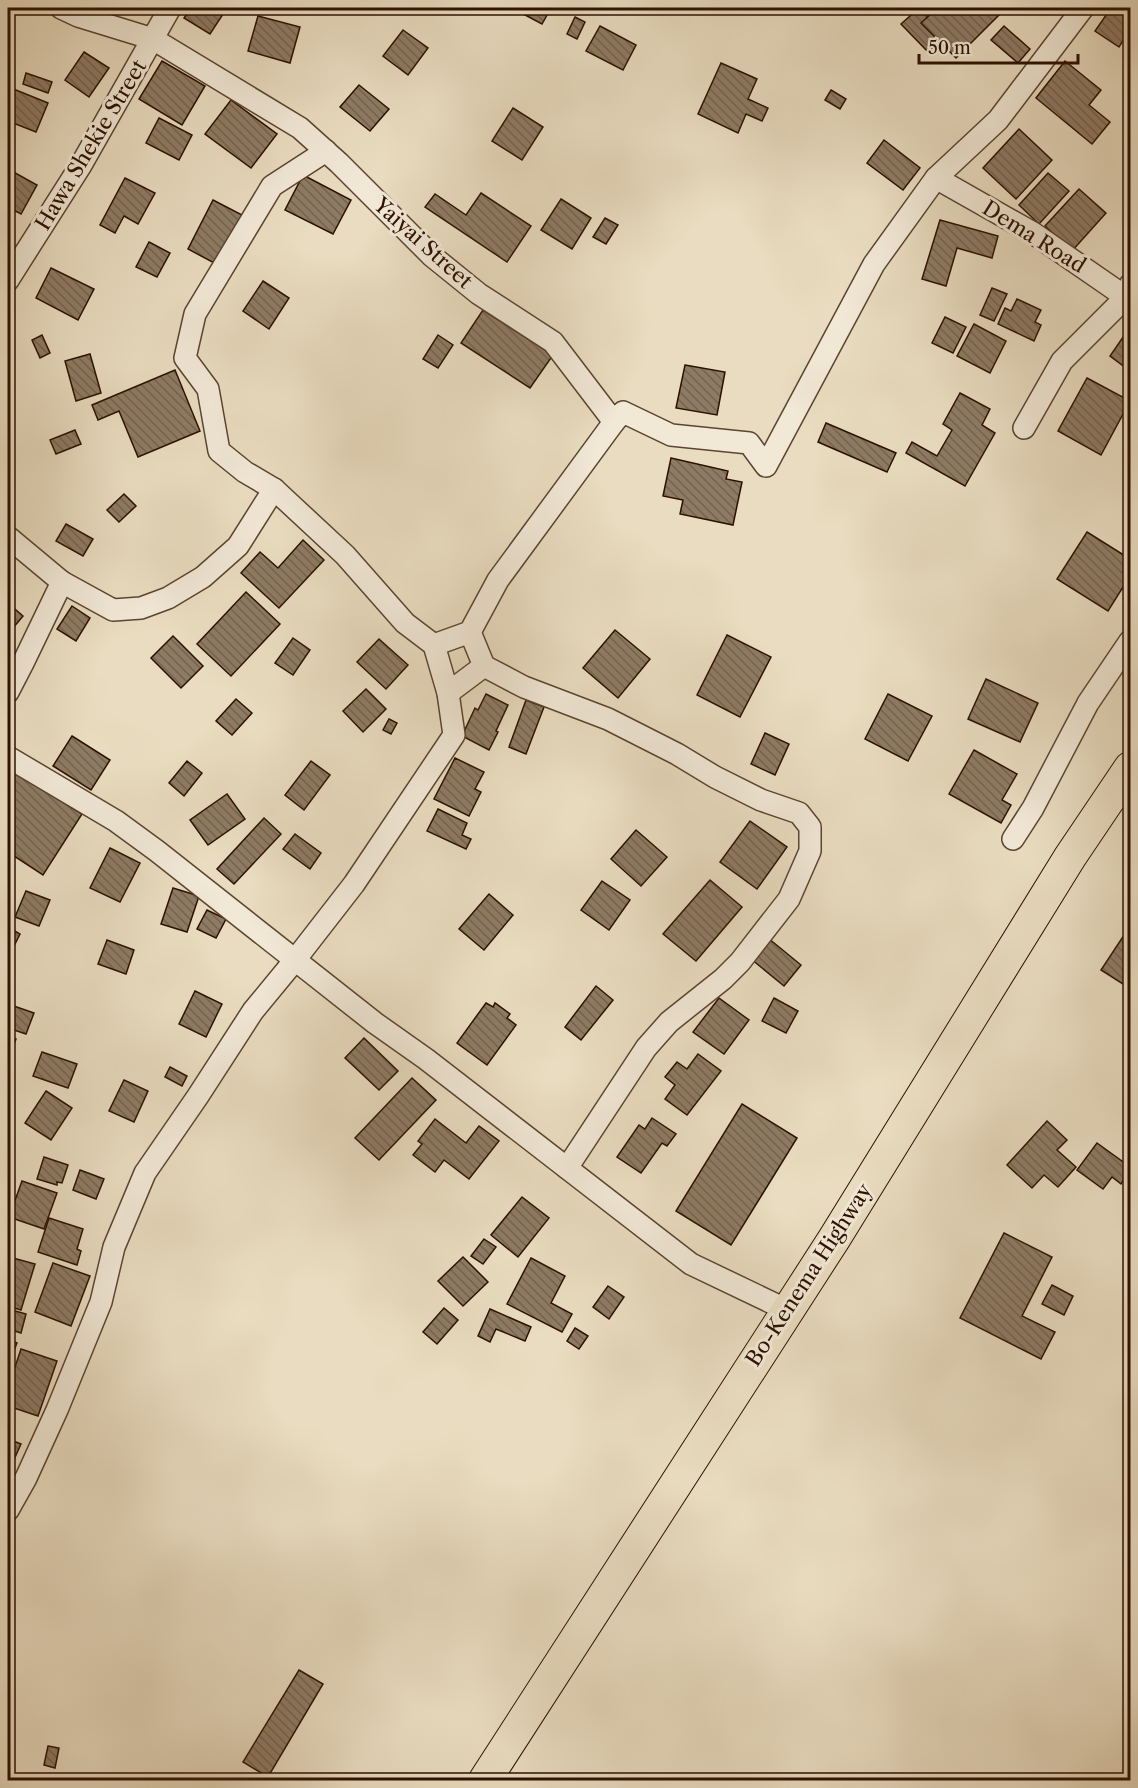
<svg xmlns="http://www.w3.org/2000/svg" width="1138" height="1788" font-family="'Libre Caslon Text',serif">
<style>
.building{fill:url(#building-back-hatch);stroke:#2c1100;stroke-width:1.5}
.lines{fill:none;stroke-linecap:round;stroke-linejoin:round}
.minor-casing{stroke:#5b4430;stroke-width:24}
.highway-casing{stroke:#2c1100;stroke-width:34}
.minor{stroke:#f1e8d6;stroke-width:21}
.highway{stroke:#e9dcc0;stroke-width:32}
.labels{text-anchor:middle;stroke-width:6;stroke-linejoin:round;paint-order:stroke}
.street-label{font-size:21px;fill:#2c1100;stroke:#f1e8d6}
</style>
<defs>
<pattern id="building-back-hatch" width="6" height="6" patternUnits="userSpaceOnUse" patternTransform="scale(1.5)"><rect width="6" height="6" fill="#8e7b64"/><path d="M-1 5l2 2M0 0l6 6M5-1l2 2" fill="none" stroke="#746350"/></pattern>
</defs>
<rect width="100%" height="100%" fill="#e9dcc0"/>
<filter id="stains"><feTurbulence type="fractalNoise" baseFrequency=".00333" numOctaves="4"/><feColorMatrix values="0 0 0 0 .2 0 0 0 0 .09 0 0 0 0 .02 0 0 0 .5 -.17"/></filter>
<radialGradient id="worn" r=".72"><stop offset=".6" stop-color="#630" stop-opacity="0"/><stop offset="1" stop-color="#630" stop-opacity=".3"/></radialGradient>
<g class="building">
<polygon points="191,8 227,8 210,34 184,18"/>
<polygon points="512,8 551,8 542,24"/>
<polygon points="586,8 599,8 596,13"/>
<polygon points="919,8 946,35 928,52 901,24"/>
<polygon points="929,8 959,8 963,12 968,8 994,8 1000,14 956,58 921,23 933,12"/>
<polygon points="1111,8 1130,8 1130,30 1119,47 1095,31"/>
<polygon points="258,16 300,27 290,63 248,51"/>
<polygon points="575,17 585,22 577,39 567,34"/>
<polygon points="600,26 636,45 623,70 586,51"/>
<polygon points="1004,26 1030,49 1018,63 991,40"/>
<polygon points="403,30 428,48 408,75 383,56"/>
<polygon points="84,52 109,68 89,97 65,80"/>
<polygon points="162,61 205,86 182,125 139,99"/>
<polygon points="1065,61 1101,90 1089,105 1110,122 1092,144 1036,98"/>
<polygon points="721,63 757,79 748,99 768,108 762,121 746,114 738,133 698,114"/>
<polygon points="26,73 52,82 48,93 23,84"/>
<polygon points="359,85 389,109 370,131 340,107"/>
<polygon points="11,88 48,103 36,132 8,121 8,95"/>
<polygon points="831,90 846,99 840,109 825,100"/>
<polygon points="231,100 277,134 251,168 205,134"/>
<polygon points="513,108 543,127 522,160 492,141"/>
<polygon points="159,118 192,135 179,160 146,143"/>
<polygon points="1019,129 1052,160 1016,199 983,168"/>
<polygon points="884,140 920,168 903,190 867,163"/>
<polygon points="8,169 37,185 21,214 8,207"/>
<polygon points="1048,173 1069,191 1039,224 1019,205"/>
<polygon points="303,175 351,200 333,234 285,210"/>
<polygon points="125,178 155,193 138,224 124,216 115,233 100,225"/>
<polygon points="1079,189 1106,213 1072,251 1045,226"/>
<polygon points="481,193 531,226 507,262 425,207 435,194 466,215"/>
<polygon points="561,199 591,218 572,249 541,230"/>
<polygon points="213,200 244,216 218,265 188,249"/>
<polygon points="605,218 618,225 606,244 593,237"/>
<polygon points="940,220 998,236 992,258 957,248 946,286 922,279"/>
<polygon points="149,242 170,253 157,277 136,267"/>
<polygon points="51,268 94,289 78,320 36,298"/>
<polygon points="263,281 289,298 269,329 243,311"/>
<polygon points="992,288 1007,294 994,321 980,315"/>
<polygon points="1017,299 1041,310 1035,322 1041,325 1034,341 998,324 1005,308 1011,311"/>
<polygon points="483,310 553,355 530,388 461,343"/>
<polygon points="945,317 966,327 953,353 932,343"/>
<polygon points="974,324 1006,341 990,373 957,356"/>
<polygon points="1130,327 1130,371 1110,356"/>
<polygon points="42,335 50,353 40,358 32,340"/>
<polygon points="438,335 453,345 438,368 423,359"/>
<polygon points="90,354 101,393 76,401 65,361"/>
<polygon points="685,365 725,372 717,415 676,408"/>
<polygon points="175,370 200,431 138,457 119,411 98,420 92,405"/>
<polygon points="1087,378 1130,401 1101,455 1058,431"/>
<polygon points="960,393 990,409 982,425 995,433 965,486 906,453 912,442 937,456 952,430 943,424"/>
<polygon points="826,423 896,453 887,472 818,442"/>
<polygon points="75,430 81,444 56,454 50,440"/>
<polygon points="671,458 728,471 726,479 742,482 733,525 680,514 683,500 663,496"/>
<polygon points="124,494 136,506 119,522 107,510"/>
<polygon points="66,524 93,539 83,556 56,541"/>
<polygon points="1087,532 1130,559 1130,576 1108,611 1057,579"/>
<polygon points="303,540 324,560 279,608 241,573 260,552 278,568"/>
<polygon points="246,592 280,624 231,676 197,644"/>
<polygon points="8,603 23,616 8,634"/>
<polygon points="72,606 90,618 76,641 57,629"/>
<polygon points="615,630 650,659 618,698 583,668"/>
<polygon points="727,635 771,657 740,717 697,695"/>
<polygon points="173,636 203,666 181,688 151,658"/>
<polygon points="293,638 310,650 293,675 275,663"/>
<polygon points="379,639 408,665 386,689 357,662"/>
<polygon points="986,679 1038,703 1020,742 968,719"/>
<polygon points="366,689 386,709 363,732 343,711"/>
<polygon points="486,694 508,705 496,731 498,732 489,750 462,736 475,708 478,710"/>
<polygon points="888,694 932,716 908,761 865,739"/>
<polygon points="236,699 252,713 232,735 216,721"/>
<polygon points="526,700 544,707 526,754 509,747"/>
<polygon points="389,719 397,723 391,734 383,730"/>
<polygon points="765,733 789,744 775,775 751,764"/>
<polygon points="72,736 110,760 91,790 53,766"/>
<polygon points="974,750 1017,774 1002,800 1011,805 1001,823 949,794"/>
<polygon points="455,758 484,772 475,789 481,792 469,816 434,799"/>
<polygon points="187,761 202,773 184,796 169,783"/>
<polygon points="311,761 330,775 304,810 285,795"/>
<polygon points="8,768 82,814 43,875 8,852"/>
<polygon points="227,794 245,819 208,845 190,820"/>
<polygon points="438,809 467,823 462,835 471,839 466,849 427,831"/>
<polygon points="264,818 281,834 234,884 217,869"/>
<polygon points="750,821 787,847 757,889 720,862"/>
<polygon points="636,830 667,857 641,886 611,859"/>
<polygon points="295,834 321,853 310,869 283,849"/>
<polygon points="110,848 140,863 120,902 90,888"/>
<polygon points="710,880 742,907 696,961 663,934"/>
<polygon points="602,881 630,900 609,930 581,910"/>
<polygon points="173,888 199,896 187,932 161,924"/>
<polygon points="26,891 50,900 39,926 15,917"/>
<polygon points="489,894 513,915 484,950 459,929"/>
<polygon points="207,910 226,919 216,938 197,929"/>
<polygon points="1130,926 1130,974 1123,984 1101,970"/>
<polygon points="8,927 20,934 10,954 8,953"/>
<polygon points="768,938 801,965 784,986 751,959"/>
<polygon points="107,940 134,950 126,974 98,964"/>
<polygon points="596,986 613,1000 581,1040 565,1027"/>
<polygon points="195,991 222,1004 206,1037 179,1024"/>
<polygon points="719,998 749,1020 724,1054 693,1032"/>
<polygon points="774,998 798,1011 786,1033 762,1021"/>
<polygon points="486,1003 493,1007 495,1003 510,1014 507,1018 516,1025 487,1065 457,1043"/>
<polygon points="8,1004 34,1013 26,1034 8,1028"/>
<polygon points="8,1036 16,1039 8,1061"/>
<polygon points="364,1038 398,1071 379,1090 345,1058"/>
<polygon points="42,1052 77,1064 68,1088 33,1076"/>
<polygon points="698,1054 721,1071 687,1115 665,1099 675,1085 665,1077 677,1062 687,1069"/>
<polygon points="170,1067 187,1076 182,1086 165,1077"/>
<polygon points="412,1078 436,1100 379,1160 355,1138"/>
<polygon points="124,1080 148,1091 134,1122 109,1111"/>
<polygon points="8,1085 12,1086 8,1105"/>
<polygon points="46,1091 72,1108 51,1140 25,1123"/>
<polygon points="742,1104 797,1138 731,1245 676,1211"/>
<polygon points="652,1118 676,1134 667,1146 662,1143 641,1173 617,1157 639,1125 645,1129"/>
<polygon points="435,1119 466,1143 479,1126 499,1141 469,1179 444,1160 435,1172 413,1155 422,1144 418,1141"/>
<polygon points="1047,1121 1067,1140 1057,1150 1076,1167 1058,1187 1044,1175 1032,1188 1007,1165"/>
<polygon points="1097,1143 1130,1167 1130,1171 1121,1184 1112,1177 1103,1189 1077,1170"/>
<polygon points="44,1157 68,1165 62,1183 57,1182 57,1185 37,1179"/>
<polygon points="80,1170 104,1179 96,1199 73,1190"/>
<polygon points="22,1181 57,1193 44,1229 9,1217"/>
<polygon points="522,1197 549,1218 518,1257 491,1235"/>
<polygon points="49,1218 83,1229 77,1249 81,1251 77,1265 38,1252"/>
<polygon points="1004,1233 1052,1257 1022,1316 1055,1332 1041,1359 960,1318"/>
<polygon points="484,1239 496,1247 483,1264 471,1256"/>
<polygon points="463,1257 488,1282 463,1306 438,1281"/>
<polygon points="13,1258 35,1264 21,1310 8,1306 8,1277"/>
<polygon points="531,1258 565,1276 551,1303 572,1314 562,1332 507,1304"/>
<polygon points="53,1263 90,1276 71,1326 35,1312"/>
<polygon points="1052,1285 1073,1296 1064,1315 1042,1304"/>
<polygon points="608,1286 624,1297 609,1319 593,1307"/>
<polygon points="444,1308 458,1320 437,1344 423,1332"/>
<polygon points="8,1309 26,1314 21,1333 8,1329"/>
<polygon points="490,1309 531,1327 525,1341 496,1329 490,1342 478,1336"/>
<polygon points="575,1328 588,1336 579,1349 567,1341"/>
<polygon points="8,1339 17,1343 8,1366"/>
<polygon points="21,1349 57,1361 38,1416 8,1406 8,1388"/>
<polygon points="8,1439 21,1444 8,1473"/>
<polygon points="299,1670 323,1684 268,1777 243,1762"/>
<polygon points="48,1746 59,1748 55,1768 44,1765"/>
</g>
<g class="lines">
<g class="minor-casing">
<g id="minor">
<polyline points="61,8 78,16 153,39 300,128 339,163 432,256 479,294 553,342 614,422 623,412 671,435 749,443 766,466 874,264 936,178 998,120 1083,8"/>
<polyline points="936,178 1033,233 1130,300"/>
<polyline points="8,280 81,165 170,8"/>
<polyline points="1024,428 1062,361 1126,297 1130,285"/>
<polyline points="8,537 62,582 23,663 8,692"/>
<polyline points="62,582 113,610 141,608 168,598 203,577 238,546 274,489"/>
<polyline points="470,632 484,666"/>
<polyline points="434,645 470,632 498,580 614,422"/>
<polyline points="448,693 484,666 524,687 608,719 677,754 715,777 761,800 799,813 810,827 810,851 789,899 740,962 723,979 669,1022 646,1048 567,1168"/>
<polyline points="8,757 116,821 157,851 375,1023 426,1059 691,1264 787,1310"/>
<polyline points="1013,839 1033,808 1088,703 1130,641"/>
<polyline points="8,1510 26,1478 57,1410 101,1302 114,1247 145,1173 198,1096 253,1011 295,960 354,884 454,735 448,693 434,645 405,623 345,555 274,489 245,472 219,451 208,389 185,358 195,314 272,186 326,151"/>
</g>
</g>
<g class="highway-casing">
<polyline id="highway" points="485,1780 834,1239 1070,857 1130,768"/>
</g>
<use href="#minor" class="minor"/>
<use href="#highway" class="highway"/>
</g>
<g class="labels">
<g class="street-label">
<text transform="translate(91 145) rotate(-59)" y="7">Hawa Shekie Street</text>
<text transform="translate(1034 237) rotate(32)" y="7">Dema Road</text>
<text transform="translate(423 243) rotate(42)" y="7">Yaiyai Street</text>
<text transform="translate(809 1275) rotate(-57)" y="7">Bo-Kenema Highway</text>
</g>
</g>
<rect width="1138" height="1788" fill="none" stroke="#e9dcc0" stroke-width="30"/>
<rect x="9" y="9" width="1120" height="1770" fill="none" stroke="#2c1100" stroke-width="3"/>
<rect x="15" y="15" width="1108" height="1758" fill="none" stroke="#2c1100" stroke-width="1.5"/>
<path d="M919 54v9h159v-9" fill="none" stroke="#2c1100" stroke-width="3"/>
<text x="928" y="54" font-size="18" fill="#2c1100" stroke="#f1e8d6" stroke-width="4.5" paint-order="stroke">50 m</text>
<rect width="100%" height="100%" filter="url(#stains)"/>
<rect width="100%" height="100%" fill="url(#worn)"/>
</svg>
